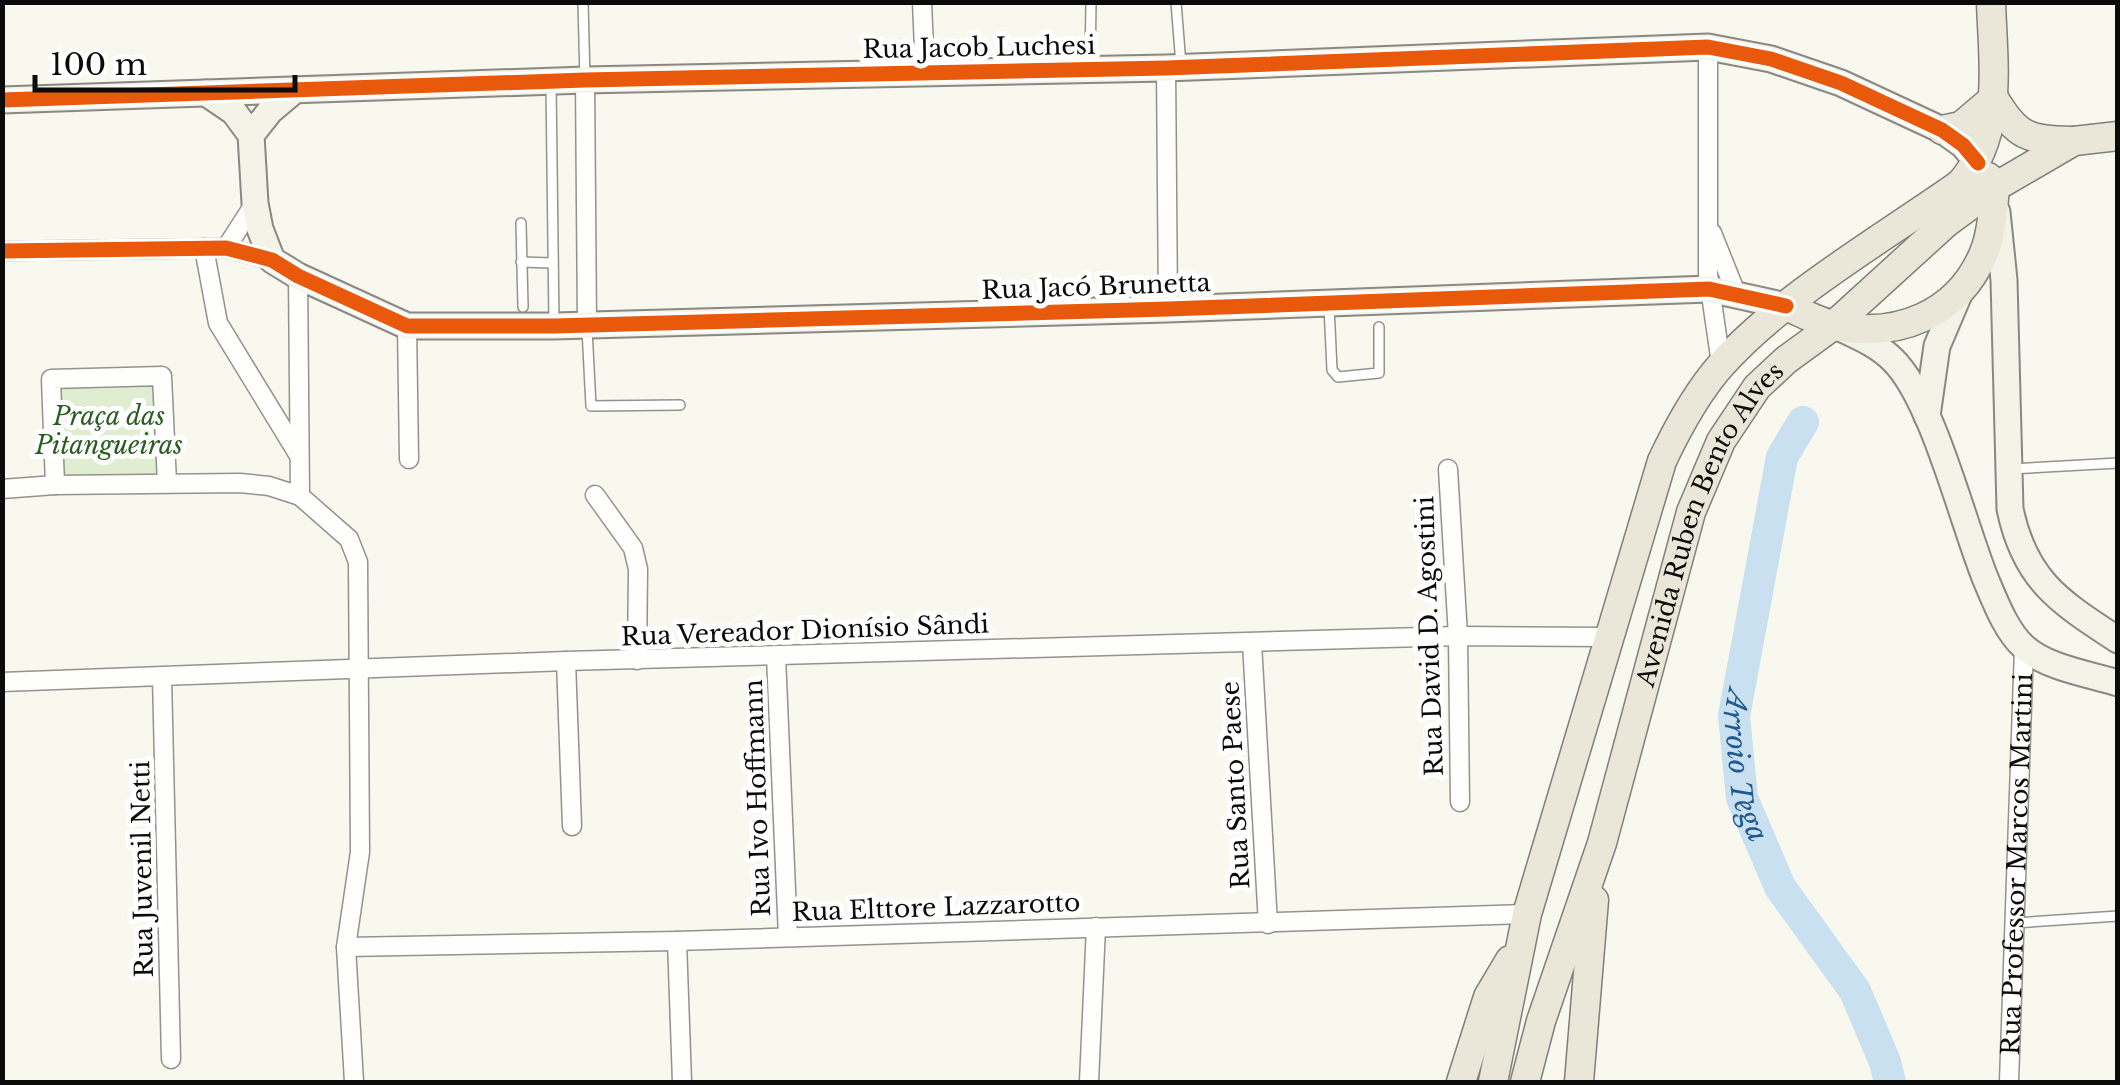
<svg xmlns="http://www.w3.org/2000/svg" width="2120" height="1085" font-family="'Libre Baskerville',serif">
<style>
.green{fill:#e0edd1}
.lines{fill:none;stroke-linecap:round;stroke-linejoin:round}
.river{stroke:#c9e0f0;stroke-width:32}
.lane-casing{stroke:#92928e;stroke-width:12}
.street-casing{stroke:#92928e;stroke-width:21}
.secondary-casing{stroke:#898884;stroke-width:29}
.primary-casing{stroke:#7f7f7b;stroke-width:31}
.lane{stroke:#fefefd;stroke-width:9}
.street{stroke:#fefefd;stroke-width:18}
.secondary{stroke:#f3f3e8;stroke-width:25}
.primary{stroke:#eae7d9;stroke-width:28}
.cycleway-casing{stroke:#fff;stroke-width:21}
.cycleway{stroke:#e8590c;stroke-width:15}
.labels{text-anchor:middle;stroke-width:10;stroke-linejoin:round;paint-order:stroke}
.street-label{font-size:25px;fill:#0b0b0b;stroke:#fff}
.park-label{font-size:25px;font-style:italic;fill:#2a5d22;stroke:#fff}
.water-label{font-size:28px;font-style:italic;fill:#205992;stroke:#fff}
</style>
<rect width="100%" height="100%" fill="#f9f8ef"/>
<polygon class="green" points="162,376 167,483 55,485 51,379"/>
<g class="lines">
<path class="river" id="s1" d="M1803,422L1782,457L1734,716L1742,798L1780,887L1855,991L1885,1062L1890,1082"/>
<g class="lane-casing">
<g id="lane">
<polyline points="583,2 585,80"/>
<polyline points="1176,2 1181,65"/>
<polyline points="1090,65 1091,2"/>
<polyline points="551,84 554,323"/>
<polyline points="521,223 523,307"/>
<polyline points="521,262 552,263"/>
<polyline points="1329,306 1332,370 1338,377 1379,373 1379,327"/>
<polyline points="587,329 591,406 680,405"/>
<polyline points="2011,469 2118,463"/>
<polyline points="2015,923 2118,916"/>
</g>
</g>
<g class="street-casing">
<g id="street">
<polyline points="922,2 925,73"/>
<polyline points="1708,47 1708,274 1721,364"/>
<polyline points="1166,68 1168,309"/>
<polyline points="585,80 587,325"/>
<polyline points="1712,233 1736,293"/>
<polyline points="204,248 218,323 298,454"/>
<polyline points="226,248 255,203"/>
<polyline points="2,251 226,248 272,260"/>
<polyline points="298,276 300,496 349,539 358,562 360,852 346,947 354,1082"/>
<polyline points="407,326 409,459"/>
<polyline points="1448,469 1458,636 1460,802"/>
<polyline points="55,485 51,379 162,376 167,483"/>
<polyline points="2,489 55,485 240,483 269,486 300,496"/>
<polyline points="595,495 633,548 638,569 637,660"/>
<polyline points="1252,643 1268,924"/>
<polyline points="776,656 788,937"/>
<polyline points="566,661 572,826"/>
<polyline points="162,677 171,1059"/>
<polyline points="2,682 566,661 1458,636 1608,637"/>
<polyline points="677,941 682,1082"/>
<polyline points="346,947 677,941 1527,914"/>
<polyline points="1089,1082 1096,927"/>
<path id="s2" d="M2009,1082L2024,648"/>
</g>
</g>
<g class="secondary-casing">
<g id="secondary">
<polyline points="206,93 234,112 251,135 255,203 260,229 272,260 298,276 407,326 554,326 1168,309 1709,289 1786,306"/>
<polyline points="2,100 585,80 1166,68 1708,47 1771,59 1841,83 1942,130 1963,145 1978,163"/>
<polyline points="251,135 270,111 295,90"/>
<path d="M1997,212L2004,280L2010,509C2025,581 2060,602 2118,640"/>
<path d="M1840,328C1859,337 1878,345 1893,360C1933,399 1963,524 1986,580C1995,601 2006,631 2024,647C2047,668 2089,674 2118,683"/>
<polyline points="1927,416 1937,346 1960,292"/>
</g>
</g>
<g class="primary-casing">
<g id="primary">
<path d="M1994,98C2017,137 2028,140 2073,141"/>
<polyline points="1942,130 1961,126 1994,98"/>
<path d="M1786,306C1802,313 1819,322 1836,326C1897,338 1957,315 1983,255C1992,235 1993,209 1995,187L1988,177"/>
<polyline points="1461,1082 1488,997 1510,960"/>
<path d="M1493,1082L1527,914L1662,461C1678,427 1697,392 1722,364C1783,296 1885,237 1960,184C2004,135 1993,64 1991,2"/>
<path id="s3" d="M1525,1082L1541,1021L1602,843L1691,512L1721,441L1757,387L1786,360L1834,325L1946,223L1995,187L2074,141L2118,136"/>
<polyline points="1579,1082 1594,900"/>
</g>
</g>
<use href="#lane" class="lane"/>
<use href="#street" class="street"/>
<use href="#secondary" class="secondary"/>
<use href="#primary" class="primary"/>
<g class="cycleway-casing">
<g id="cycleway">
<polyline points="2,100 585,80 1166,68 1708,47 1771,59 1841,83 1942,130 1963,145 1978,163"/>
<polyline points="2,251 226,248 272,260 298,276 407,326 554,326 1168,309 1709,289 1786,306"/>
</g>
</g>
<use href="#cycleway" class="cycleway"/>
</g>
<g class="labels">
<g class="street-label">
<text transform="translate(979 47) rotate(-1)" y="9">Rua Jacob Luchesi</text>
<text transform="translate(1096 286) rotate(-2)" y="9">Rua Jacó Brunetta</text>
<text dy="9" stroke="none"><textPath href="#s3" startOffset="590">Avenida Ruben Bento Alves</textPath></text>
<text transform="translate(805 630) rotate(-2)" y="9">Rua Vereador Dionísio Sândi</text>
<text transform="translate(1429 636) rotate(-92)" y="9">Rua David D. Agostini</text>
<text transform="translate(1235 785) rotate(-93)" y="9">Rua Santo Paese</text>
<text transform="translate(757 798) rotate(-92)" y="9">Rua Ivo Hoffmann</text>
<text dy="9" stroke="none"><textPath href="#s2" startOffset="218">Rua Professor Marcos Martini</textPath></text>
<text transform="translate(142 869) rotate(-91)" y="9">Rua Juvenil Netti</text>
<text transform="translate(936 907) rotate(-2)" y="9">Rua Elttore Lazzarotto</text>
</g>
<g class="park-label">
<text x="109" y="425">Praça das<tspan x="109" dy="29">Pitangueiras</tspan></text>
</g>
<g class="water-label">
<text dy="10" stroke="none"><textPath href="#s1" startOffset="355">Arroio Tega</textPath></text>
</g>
</g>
<rect width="2120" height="1085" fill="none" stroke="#0b0b0b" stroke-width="10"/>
<path d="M35 75v15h260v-15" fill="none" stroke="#0b0b0b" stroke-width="5"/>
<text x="50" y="75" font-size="30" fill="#0b0b0b" stroke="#ffffff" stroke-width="8" paint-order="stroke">100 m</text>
</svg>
